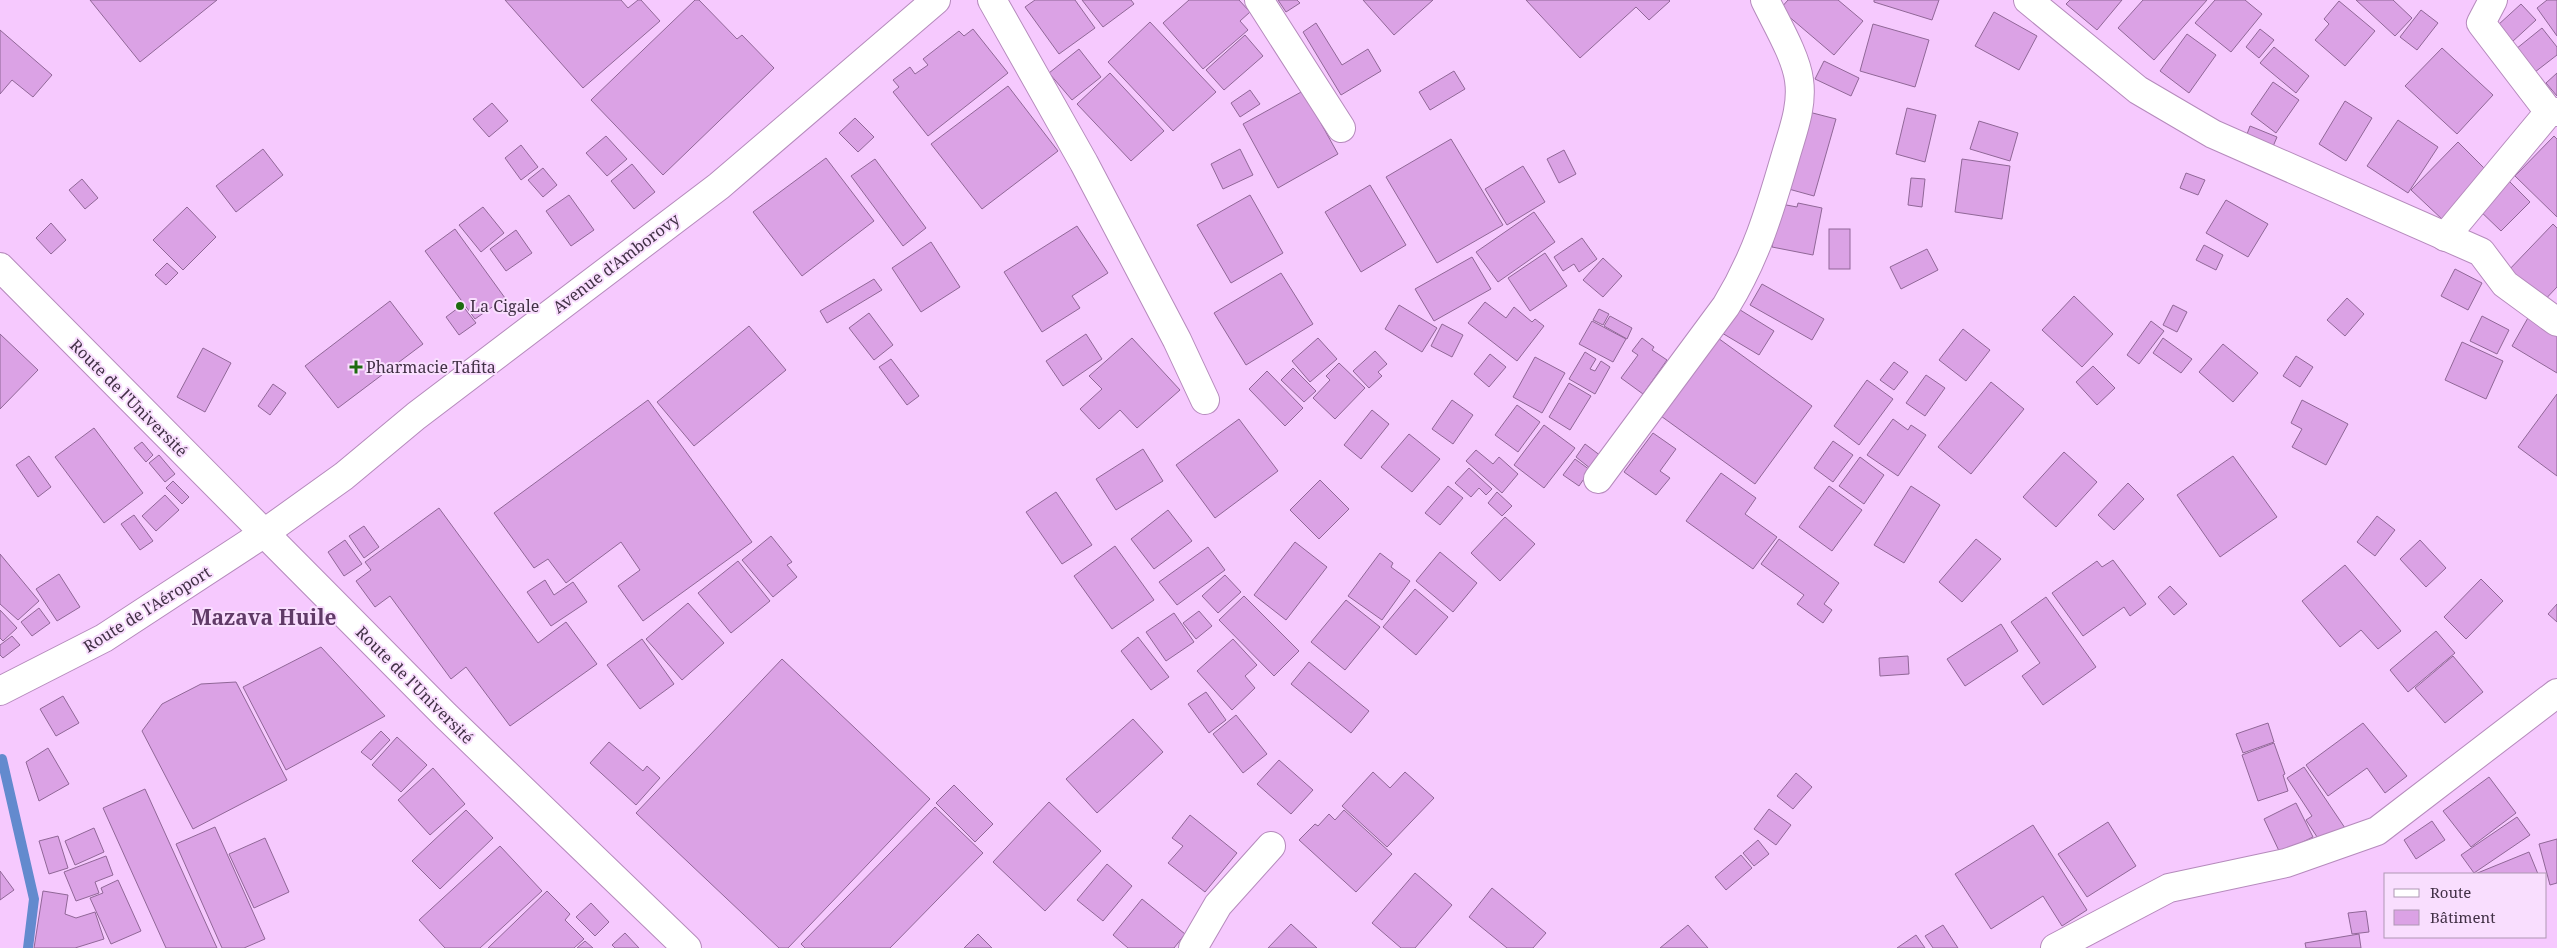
<svg xmlns="http://www.w3.org/2000/svg" width="2557" height="948" font-family="'Noto Serif',serif">
<style>
.lines{fill:none;stroke-linecap:round;stroke-linejoin:round}
.stream{stroke:#638ace;stroke-width:10}
.building{fill:#dba2e5;stroke:#906797}
.street-casing{stroke:#b58abc;stroke-width:30}
.secondary-casing{stroke:#b58abc;stroke-width:30}
.street{stroke:#fff;stroke-width:28}
.secondary{stroke:#fff;stroke-width:28}
.poi-dot{fill:#1d6c0f;stroke:#f9defe;stroke-width:2}
.labels{text-anchor:middle;stroke-width:4;stroke-linejoin:round;paint-order:stroke}
.street-label{font-size:16px;fill:#413045;stroke:#f9defe}
.poi-label{font-size:16px;fill:#413045;stroke:#f9defe;text-anchor:start}
.district-label{font-size:21px;font-weight:bold;fill:#603a67;stroke:#f9defe}
</style>
<rect width="100%" height="100%" fill="#f6c9fe"/>
<g class="lines">
<polyline class="stream" points="2,759 34,899 28,948"/>
</g>
<g class="building">
<polygon points="90,0 217,0 140,62"/>
<polygon points="505,0 621,0 628,8 638,0 641,0 660,21 583,88"/>
<polygon points="695,0 699,0 737,39 742,35 774,68 663,175 591,100"/>
<polygon points="1035,0 1075,0 1095,28 1059,54 1025,7"/>
<polygon points="1082,0 1131,0 1134,4 1103,27"/>
<polygon points="1189,0 1239,0 1250,12 1240,21 1248,30 1203,69 1163,23"/>
<polygon points="1278,0 1297,0 1300,3 1286,12"/>
<polygon points="1363,0 1433,0 1394,35"/>
<polygon points="1526,0 1669,0 1670,1 1649,20 1636,7 1580,58"/>
<polygon points="1788,0 1838,0 1863,21 1834,55 1780,9"/>
<polygon points="1874,0 1939,0 1932,20 1874,2"/>
<polygon points="2070,0 2122,0 2097,30 2066,4"/>
<polygon points="2143,0 2207,0 2154,60 2118,28"/>
<polygon points="2215,0 2245,0 2262,14 2231,52 2195,23"/>
<polygon points="2356,0 2393,0 2412,18 2395,36"/>
<polygon points="2547,0 2557,0 2557,36 2537,8"/>
<polygon points="2339,1 2375,31 2345,66 2315,40 2329,24 2324,19"/>
<polygon points="2521,4 2536,20 2512,42 2498,25"/>
<polygon points="2421,10 2438,23 2417,50 2400,37"/>
<polygon points="1994,12 2037,36 2019,70 1975,46"/>
<polygon points="1150,22 1216,92 1173,131 1108,62"/>
<polygon points="1316,23 1342,65 1368,49 1381,71 1341,95 1303,32"/>
<polygon points="1873,24 1929,40 1915,87 1860,71"/>
<polygon points="2542,28 2557,47 2557,55 2535,72 2516,49"/>
<polygon points="973,29 1008,73 928,136 893,92 899,87 893,80 910,67 915,74 928,65 923,59 959,31 964,36"/>
<polygon points="2260,29 2274,40 2259,58 2246,47"/>
<polygon points="0,30 52,75 33,97 12,80 0,94"/>
<polygon points="2187,34 2216,55 2189,93 2160,71"/>
<polygon points="1245,35 1263,56 1224,90 1206,70"/>
<polygon points="2274,47 2309,76 2296,93 2260,63"/>
<polygon points="2442,48 2493,95 2457,134 2405,86"/>
<polygon points="1079,49 1101,77 1072,100 1049,73"/>
<polygon points="1824,61 1859,78 1851,96 1815,79"/>
<polygon points="1454,71 1465,89 1430,110 1419,92"/>
<polygon points="1110,73 1164,131 1131,161 1077,104"/>
<polygon points="2557,73 2557,96 2546,83"/>
<polygon points="2273,82 2299,100 2276,133 2251,114"/>
<polygon points="1008,86 1058,151 982,209 931,144"/>
<polygon points="1250,90 1260,104 1240,117 1231,103"/>
<polygon points="1303,91 1338,154 1278,188 1243,124"/>
<polygon points="2345,101 2372,118 2346,161 2319,144"/>
<polygon points="492,103 508,121 489,137 473,119"/>
<polygon points="1907,108 1936,115 1925,162 1896,154"/>
<polygon points="1805,111 1836,119 1814,196 1785,188"/>
<polygon points="855,118 874,137 858,152 839,133"/>
<polygon points="2398,120 2438,147 2408,193 2367,166"/>
<polygon points="1979,121 2018,133 2010,161 1970,149"/>
<polygon points="2250,126 2277,137 2269,156 2243,145"/>
<polygon points="606,136 627,159 607,176 586,153"/>
<polygon points="2554,136 2557,139 2557,217 2515,176"/>
<polygon points="1451,139 1503,225 1437,263 1386,177"/>
<polygon points="2458,142 2490,174 2444,221 2411,190"/>
<polygon points="521,145 538,167 521,180 505,158"/>
<polygon points="263,149 283,175 236,212 216,186"/>
<polygon points="1240,149 1253,175 1223,189 1211,164"/>
<polygon points="1564,150 1576,174 1559,183 1547,159"/>
<polygon points="826,158 874,221 802,276 753,212"/>
<polygon points="875,159 926,228 903,246 851,176"/>
<polygon points="1962,159 2010,166 2002,219 1955,212"/>
<polygon points="632,164 655,192 634,209 611,181"/>
<polygon points="1523,166 1545,202 1507,225 1485,189"/>
<polygon points="543,168 557,185 543,197 528,180"/>
<polygon points="2186,173 2205,180 2198,195 2180,188"/>
<polygon points="2505,177 2530,202 2501,231 2476,207"/>
<polygon points="1911,178 1925,179 1922,207 1908,205"/>
<polygon points="82,179 98,198 85,209 69,190"/>
<polygon points="1370,185 1406,245 1361,272 1325,212"/>
<polygon points="569,195 594,230 571,246 546,211"/>
<polygon points="1250,195 1283,253 1231,283 1197,225"/>
<polygon points="2226,200 2268,224 2248,257 2206,233"/>
<polygon points="1798,203 1822,208 1813,255 1772,247 1781,204 1797,207"/>
<polygon points="187,207 216,237 183,270 153,240"/>
<polygon points="483,207 504,233 481,252 459,225"/>
<polygon points="1534,212 1555,242 1498,282 1476,252"/>
<polygon points="51,223 66,240 51,254 36,238"/>
<polygon points="2553,224 2557,228 2557,287 2539,306 2506,273"/>
<polygon points="1077,226 1108,273 1072,296 1080,308 1042,332 1004,272"/>
<polygon points="455,229 505,298 475,319 425,251"/>
<rect x="1829" y="229" width="21" height="40"/>
<polygon points="516,230 532,253 506,271 490,249"/>
<polygon points="1582,238 1597,259 1579,272 1574,264 1563,271 1554,257"/>
<polygon points="931,242 960,287 921,312 892,268"/>
<polygon points="2204,245 2223,255 2216,270 2196,260"/>
<polygon points="1927,249 1938,270 1901,289 1890,267"/>
<polygon points="1545,253 1567,286 1530,311 1508,278"/>
<polygon points="1472,257 1491,289 1434,321 1415,289"/>
<polygon points="1603,258 1622,276 1603,297 1583,280"/>
<polygon points="167,263 178,273 166,285 155,275"/>
<polygon points="2455,269 2482,283 2468,310 2441,296"/>
<polygon points="1281,273 1313,324 1246,365 1214,313"/>
<polygon points="874,279 882,290 827,323 820,311"/>
<polygon points="1762,284 1824,319 1812,340 1750,305"/>
<polygon points="2074,296 2113,334 2082,367 2042,330"/>
<polygon points="2347,298 2364,314 2345,336 2327,320"/>
<polygon points="390,301 423,344 338,408 305,366"/>
<polygon points="1485,302 1506,318 1514,307 1532,322 1535,319 1544,326 1517,361 1468,323"/>
<polygon points="462,305 476,323 459,335 446,317"/>
<polygon points="1399,305 1437,328 1422,352 1385,329"/>
<polygon points="2173,305 2187,312 2177,332 2163,325"/>
<polygon points="1737,308 1774,331 1759,355 1722,333"/>
<polygon points="1599,309 1609,314 1603,325 1593,320"/>
<polygon points="869,313 893,345 874,360 849,328"/>
<polygon points="1610,316 1632,328 1627,339 1604,326"/>
<polygon points="2482,316 2509,330 2497,354 2470,341"/>
<polygon points="2529,316 2557,333 2557,373 2512,346"/>
<polygon points="1592,321 1626,339 1613,362 1579,344"/>
<polygon points="2151,321 2164,331 2139,364 2127,355"/>
<polygon points="1442,324 1463,335 1452,357 1431,346"/>
<polygon points="749,326 786,370 694,446 657,402"/>
<polygon points="1963,329 1990,350 1966,381 1939,360"/>
<polygon points="1711,333 1812,406 1755,484 1654,411"/>
<polygon points="0,334 38,370 0,409"/>
<polygon points="1086,334 1102,359 1063,386 1046,361"/>
<polygon points="1132,338 1180,390 1137,428 1120,410 1099,429 1080,409 1102,389 1089,376"/>
<polygon points="1318,338 1337,359 1310,382 1292,361"/>
<polygon points="1642,338 1654,347 1652,350 1667,360 1643,394 1621,378 1638,355 1632,351"/>
<polygon points="2163,338 2192,359 2181,373 2153,353"/>
<polygon points="2462,342 2503,361 2486,399 2445,380"/>
<polygon points="2223,344 2258,373 2233,402 2199,372"/>
<polygon points="203,348 231,363 205,412 177,397"/>
<polygon points="1375,351 1387,364 1378,372 1382,376 1369,388 1353,371"/>
<polygon points="1585,352 1596,359 1590,369 1595,371 1601,361 1610,367 1595,394 1569,379"/>
<polygon points="1490,354 1506,367 1489,387 1474,374"/>
<polygon points="2296,356 2313,367 2300,387 2283,376"/>
<polygon points="1535,357 1565,373 1542,413 1513,397"/>
<polygon points="891,359 919,396 907,405 879,367"/>
<polygon points="1894,362 1908,372 1894,390 1880,380"/>
<polygon points="1339,363 1365,388 1335,419 1313,398 1330,380 1326,376"/>
<polygon points="2093,366 2115,388 2097,405 2076,382"/>
<polygon points="1293,368 1316,391 1304,402 1281,380"/>
<polygon points="1267,371 1303,408 1285,426 1249,389"/>
<polygon points="1926,375 1945,388 1925,416 1906,403"/>
<polygon points="1867,380 1893,399 1859,445 1834,426"/>
<polygon points="1991,382 2024,409 1971,474 1938,447"/>
<polygon points="1569,383 1591,396 1570,430 1549,417"/>
<polygon points="273,384 286,393 270,415 258,406"/>
<polygon points="2557,394 2557,476 2518,447"/>
<polygon points="648,400 752,542 643,621 618,586 640,570 621,542 566,583 548,559 534,568 494,513"/>
<polygon points="1452,400 1473,415 1453,444 1432,429"/>
<polygon points="2302,400 2348,424 2326,465 2292,447 2302,429 2291,423"/>
<polygon points="1517,405 1540,422 1518,452 1495,435"/>
<polygon points="1372,410 1389,424 1361,459 1344,445"/>
<polygon points="1239,419 1278,471 1215,518 1176,465"/>
<polygon points="1893,419 1908,430 1911,425 1926,435 1898,476 1867,455"/>
<polygon points="1544,425 1575,448 1544,488 1514,465"/>
<polygon points="94,428 143,493 104,523 55,457"/>
<polygon points="1653,433 1676,449 1660,471 1670,478 1656,495 1624,472"/>
<polygon points="1409,434 1440,459 1412,492 1381,467"/>
<polygon points="1833,441 1853,455 1833,482 1814,468"/>
<polygon points="142,442 153,455 146,462 134,448"/>
<polygon points="1585,444 1601,456 1591,469 1576,457"/>
<polygon points="1143,449 1163,481 1116,510 1096,479"/>
<polygon points="1476,450 1493,464 1499,457 1518,474 1502,493 1466,461"/>
<polygon points="2064,452 2097,482 2056,527 2023,497"/>
<polygon points="159,455 175,474 165,482 149,463"/>
<polygon points="29,456 51,487 38,497 16,465"/>
<polygon points="2233,456 2277,517 2220,557 2177,495"/>
<polygon points="1860,457 1884,475 1864,504 1839,486"/>
<polygon points="1575,459 1590,470 1579,486 1563,475"/>
<polygon points="1469,468 1492,489 1486,495 1479,488 1471,497 1455,483"/>
<polygon points="1721,473 1756,498 1745,514 1777,537 1753,569 1686,521"/>
<polygon points="1320,480 1349,509 1319,539 1290,510"/>
<polygon points="173,481 189,497 182,504 166,488"/>
<polygon points="2128,483 2144,499 2114,530 2098,515"/>
<polygon points="1448,486 1463,498 1440,525 1425,513"/>
<polygon points="1829,486 1862,510 1832,551 1799,527"/>
<polygon points="1911,486 1940,505 1904,563 1874,545"/>
<polygon points="1056,492 1092,545 1062,564 1026,512"/>
<polygon points="1497,492 1512,506 1502,516 1488,503"/>
<polygon points="165,495 179,510 156,531 142,516"/>
<polygon points="439,508 538,643 566,622 597,664 510,726 466,667 451,679 390,596 375,607 356,581 371,570 365,562"/>
<polygon points="1168,510 1192,541 1154,569 1131,539"/>
<polygon points="134,515 153,541 140,550 121,524"/>
<polygon points="2377,516 2395,530 2375,556 2357,542"/>
<polygon points="1505,517 1535,544 1500,581 1471,553"/>
<polygon points="364,526 379,547 364,558 349,536"/>
<polygon points="771,536 792,562 787,565 797,577 773,597 742,560"/>
<polygon points="1779,539 1839,583 1824,604 1832,610 1823,623 1797,604 1804,595 1761,564"/>
<polygon points="1976,539 2001,559 1962,602 1939,582"/>
<polygon points="345,540 362,564 344,576 328,552"/>
<polygon points="2420,540 2446,568 2426,587 2400,559"/>
<polygon points="1295,542 1327,567 1286,620 1254,595"/>
<polygon points="1115,546 1154,600 1112,629 1074,576"/>
<polygon points="1208,547 1225,570 1177,605 1159,582"/>
<polygon points="1440,552 1477,583 1453,612 1416,581"/>
<polygon points="1380,553 1393,563 1391,567 1410,581 1382,620 1348,596"/>
<polygon points="0,554 39,601 18,620 0,604"/>
<polygon points="2113,560 2146,604 2130,616 2124,607 2083,636 2052,593 2097,561 2102,567"/>
<polygon points="738,561 770,601 731,633 698,593"/>
<polygon points="2345,565 2401,631 2378,649 2361,630 2340,647 2302,601"/>
<polygon points="59,574 80,607 57,621 36,589"/>
<polygon points="1225,575 1241,592 1218,613 1202,596"/>
<polygon points="2481,579 2503,601 2466,639 2444,617"/>
<polygon points="545,580 554,595 573,582 587,602 551,626 527,592"/>
<polygon points="2170,586 2187,604 2174,615 2158,597"/>
<polygon points="1415,589 1448,617 1416,655 1383,627"/>
<polygon points="1244,596 1299,651 1274,676 1219,620"/>
<polygon points="2046,597 2096,667 2043,705 2022,676 2040,663 2011,622"/>
<polygon points="1346,600 1380,627 1345,670 1311,642"/>
<polygon points="688,603 724,643 682,680 646,639"/>
<polygon points="2557,604 2557,622 2548,614"/>
<polygon points="39,608 50,623 32,636 21,622"/>
<polygon points="0,610 17,628 3,641 0,638"/>
<polygon points="1199,611 1212,626 1196,639 1183,623"/>
<polygon points="1174,613 1194,642 1166,661 1146,632"/>
<polygon points="2001,624 2018,651 1965,686 1947,659"/>
<polygon points="2436,631 2455,653 2408,692 2390,670"/>
<polygon points="12,636 20,645 3,658 0,655 0,645"/>
<polygon points="1138,637 1169,677 1151,690 1121,651"/>
<polygon points="642,639 674,684 640,709 607,665"/>
<polygon points="1233,639 1257,665 1245,676 1255,688 1232,710 1197,671"/>
<polygon points="321,647 385,716 286,770 243,687"/>
<polygon points="1908,656 1909,674 1880,676 1879,658"/>
<polygon points="2453,656 2483,692 2445,723 2415,688"/>
<polygon points="782,659 930,799 788,948 779,948 636,813"/>
<polygon points="1309,662 1369,711 1351,733 1291,684"/>
<polygon points="236,682 287,780 193,829 142,731 162,704 201,684"/>
<polygon points="1206,692 1226,720 1209,733 1188,704"/>
<polygon points="63,696 79,723 56,736 40,709"/>
<polygon points="1236,715 1267,754 1243,773 1213,734"/>
<polygon points="1133,719 1163,752 1097,813 1066,779"/>
<polygon points="2268,723 2274,742 2243,753 2236,734"/>
<polygon points="2363,723 2407,776 2385,793 2367,768 2328,796 2306,765"/>
<polygon points="381,731 390,740 371,760 361,752"/>
<polygon points="397,737 427,765 401,792 372,765"/>
<polygon points="609,742 643,771 647,766 660,778 636,805 590,763"/>
<polygon points="2274,743 2285,774 2283,775 2288,791 2258,801 2242,755"/>
<polygon points="48,748 69,784 39,801 26,762"/>
<polygon points="1279,760 1313,790 1291,814 1257,784"/>
<polygon points="2304,767 2345,828 2321,843 2306,820 2312,816 2287,778"/>
<polygon points="433,768 465,804 430,835 398,800"/>
<polygon points="1373,772 1390,788 1405,772 1434,798 1387,847 1342,806"/>
<polygon points="1796,773 1812,787 1793,809 1777,796"/>
<polygon points="2489,777 2516,813 2471,847 2443,811"/>
<polygon points="954,785 993,824 975,842 936,803"/>
<polygon points="145,789 217,948 166,948 103,808"/>
<polygon points="1049,802 1101,851 1045,911 993,862"/>
<polygon points="2296,803 2313,837 2280,853 2264,819"/>
<polygon points="935,807 983,853 890,948 805,948 801,944"/>
<polygon points="1769,809 1791,825 1776,845 1754,829"/>
<polygon points="466,810 493,838 440,889 412,861"/>
<polygon points="1344,810 1392,854 1356,892 1299,840 1315,824 1318,826 1329,814 1335,820"/>
<polygon points="1190,815 1237,853 1205,892 1168,863 1183,846 1172,838"/>
<polygon points="2517,817 2530,835 2474,873 2461,855"/>
<polygon points="2432,821 2445,840 2416,859 2404,840"/>
<polygon points="2108,822 2136,866 2087,897 2058,854"/>
<polygon points="2033,825 2087,910 2062,926 2043,896 1991,929 1955,874"/>
<polygon points="215,827 265,939 244,948 222,948 176,844"/>
<polygon points="94,828 104,852 75,865 65,841"/>
<polygon points="58,836 68,868 49,874 39,841"/>
<polygon points="265,838 289,892 254,908 229,854"/>
<polygon points="2557,839 2557,883 2550,885 2539,844"/>
<polygon points="1758,840 1769,854 1754,866 1743,853"/>
<polygon points="500,846 542,891 480,948 445,948 419,920"/>
<polygon points="2529,852 2538,874 2475,874"/>
<polygon points="1741,855 1752,868 1726,890 1715,877"/>
<polygon points="106,856 113,875 95,882 99,893 76,901 64,872"/>
<polygon points="1107,864 1132,886 1103,921 1077,900"/>
<polygon points="0,871 14,890 0,900"/>
<polygon points="1415,873 1452,905 1415,948 1401,948 1372,923"/>
<polygon points="118,880 141,931 111,944 90,898 103,893 101,888"/>
<polygon points="1492,888 1546,933 1533,948 1507,948 1469,917"/>
<polygon points="43,891 68,895 65,914 76,918 95,912 104,939 75,948 34,948"/>
<polygon points="547,891 570,914 565,920 584,939 574,948 488,948"/>
<polygon points="1142,899 1185,934 1174,948 1128,948 1113,935"/>
<polygon points="591,903 609,922 595,936 576,917"/>
<polygon points="2366,911 2369,932 2352,934 2348,913"/>
<polygon points="1291,924 1317,948 1268,948"/>
<polygon points="1688,925 1708,948 1660,948"/>
<polygon points="1943,925 1958,948 1933,948 1925,936"/>
<polygon points="625,933 639,948 615,948 612,945"/>
<polygon points="978,934 992,948 964,948"/>
<polygon points="2359,934 2361,948 2306,948 2305,943"/>
<polygon points="1916,935 1925,948 1897,948"/>
<polygon points="585,941 593,948 577,948"/>
</g>
<g class="lines">
<g class="street-casing">
<g id="street">
<polyline points="992,0 1084,163 1177,340 1205,400"/>
<polyline points="1259,0 1341,128"/>
<polyline points="2028,0 2138,90 2213,134 2481,252 2505,284 2557,322"/>
<polyline points="2493,0 2481,23 2549,112 2557,112"/>
<polyline points="2445,237 2549,112"/>
<path d="M1598,479L1726,306C1756,257 1769,213 1785,158C1792,133 1803,107 1799,80C1796,56 1776,23 1765,0"/>
<polyline points="1193,948 1218,905 1271,846"/>
<polyline points="2055,948 2169,888 2286,863 2377,831 2557,693"/>
</g>
</g>
<g class="secondary-casing">
<g id="secondary">
<polyline points="0,267 445,715 687,948"/>
<polyline points="0,691 104,638 263,534 344,476 416,416 719,186 936,0"/>
</g>
</g>
<use href="#street" class="street"/>
<use href="#secondary" class="secondary"/>
</g>
<g class="poi-dot">
<circle cx="460" cy="306" r="5"/>
<path d="M353.5 359.5h5v5h5v5h-5v5h-5v-5h-5v-5h5z"/>
</g>
<g class="labels">
<g class="street-label">
<text transform="translate(616 263) rotate(-37)" y="6">Avenue d'Amborovy</text>
<text transform="translate(129 398) rotate(45)" y="6">Route de l'Université</text>
<text transform="translate(147 609) rotate(-32)" y="6">Route de l'Aéroport</text>
<text transform="translate(415 685) rotate(45)" y="6">Route de l'Université</text>
</g>
<g class="poi-label">
<text x="470" y="312">La Cigale</text>
<text x="366" y="373">Pharmacie Tafita</text>
</g>
<g class="district-label">
<text x="264" y="625">Mazava Huile</text>
</g>
</g>
<rect x="2384" y="873" width="162" height="65" fill="#f9defe" stroke="#af98b4"/>
<rect x="2394" y="889" width="25" height="8" fill="#ffffff" stroke="#af98b4"/>
<text x="2430" y="898" font-size="15" fill="#413045">Route</text>
<rect x="2394" y="910" width="25" height="15" fill="#dba2e5" stroke="#af98b4"/>
<text x="2430" y="923" font-size="15" fill="#413045">Bâtiment</text>
</svg>
